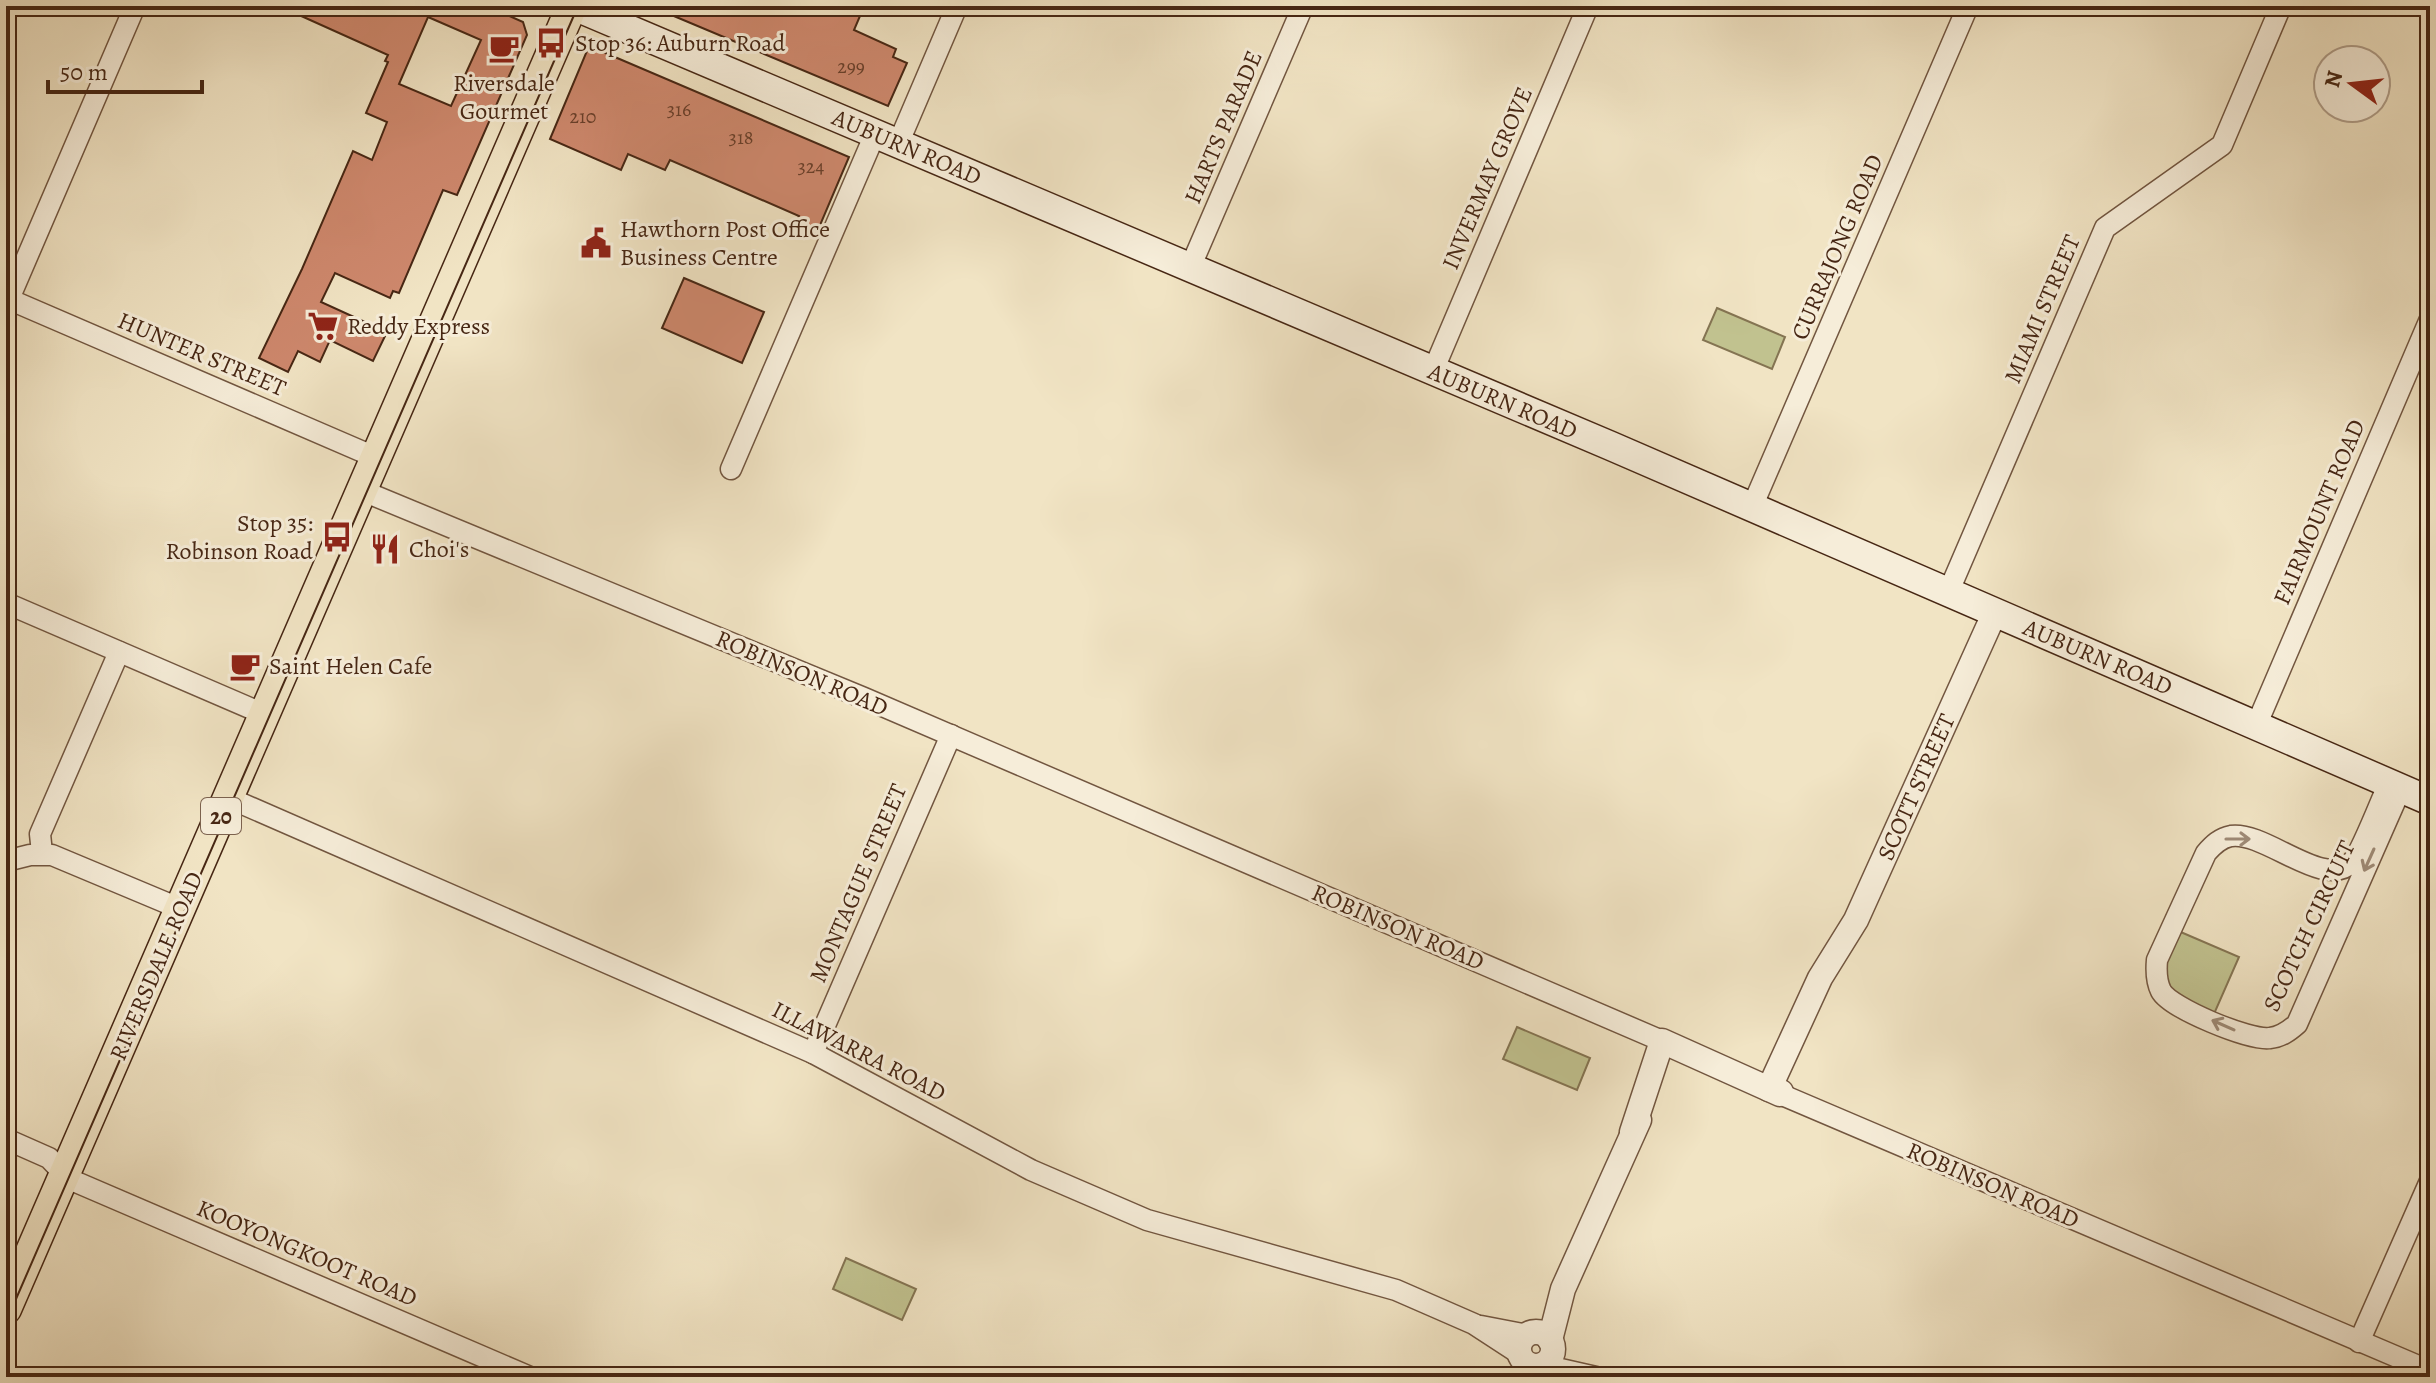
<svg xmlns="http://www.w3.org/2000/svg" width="2436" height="1383" font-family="Alegreya,serif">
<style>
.green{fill:#c1c28f;stroke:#847452;stroke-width:2}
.building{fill:#ce886d;stroke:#472714;stroke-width:2;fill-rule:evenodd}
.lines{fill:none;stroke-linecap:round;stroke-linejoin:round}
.minor-casing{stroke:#725640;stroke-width:23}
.tertiary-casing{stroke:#725640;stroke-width:27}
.secondary-casing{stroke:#472714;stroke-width:31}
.primary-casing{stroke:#472714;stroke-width:33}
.minor{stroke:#f6edd9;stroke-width:20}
.tertiary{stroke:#f6edd9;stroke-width:24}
.secondary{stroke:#f6edd9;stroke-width:28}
.primary{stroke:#f1e4c4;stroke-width:30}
.tram{stroke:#472714;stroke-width:2}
.oneway{stroke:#9e8a76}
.labels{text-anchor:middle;stroke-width:6;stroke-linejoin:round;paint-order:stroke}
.number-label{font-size:20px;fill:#693f2a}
.shield{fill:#f6edd9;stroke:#7c624f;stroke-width:2}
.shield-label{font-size:22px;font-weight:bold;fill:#472714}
.poi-label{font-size:24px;fill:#472714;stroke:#f6edd9;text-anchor:start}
.street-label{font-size:24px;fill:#472714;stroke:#f6edd9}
</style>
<rect width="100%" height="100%" fill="#f1e4c4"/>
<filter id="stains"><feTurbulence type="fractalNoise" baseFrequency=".0025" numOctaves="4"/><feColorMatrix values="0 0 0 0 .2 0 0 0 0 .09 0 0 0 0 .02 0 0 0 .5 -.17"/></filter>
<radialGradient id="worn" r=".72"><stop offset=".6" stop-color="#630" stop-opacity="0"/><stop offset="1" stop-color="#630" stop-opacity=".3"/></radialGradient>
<g class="green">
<polygon points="1717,308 1785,337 1772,369 1703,340"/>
<polygon points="2176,930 2239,957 2214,1014 2169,993 2162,967"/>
<polygon points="1517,1027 1590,1058 1577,1090 1503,1059"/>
<polygon points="846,1258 916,1289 902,1320 833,1289"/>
</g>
<g class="building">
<path d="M279,6H487L523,22L527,35L457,195L443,190L399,293L393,291L390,298L335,273L321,302L387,332L373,361L330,340L320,362L298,351L288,372L259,358L302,269L353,151L372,160L387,122L366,113L388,62L385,61L388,55ZM428,17L481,40L451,106L399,84Z"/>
<polygon points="650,6 838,6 860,16 854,30 896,49 893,57 907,63 888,106"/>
<polygon points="589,46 849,157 815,237 794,227 799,216 670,160 665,170 628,154 621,170 550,139"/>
<polygon points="684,278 764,312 742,363 662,328"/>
</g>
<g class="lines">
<g class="minor-casing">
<g id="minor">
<polyline points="898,144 957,6"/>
<polyline points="1190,268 1303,6"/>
<polyline points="6,298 377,458"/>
<polyline points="9,299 135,6"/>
<polyline points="1433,371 1588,6"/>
<polyline points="731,469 875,134"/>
<polyline points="363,491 864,698 1662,1041"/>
<polyline points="1752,507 1968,6"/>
<polyline points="1948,593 2105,228 2222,145 2281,6"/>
<polyline points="6,603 266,715"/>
<polyline points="2256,726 2430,319"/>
<path d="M2389,783C2382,798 2361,853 2352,862C2324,891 2266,831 2231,836C2220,838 2213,845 2206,853L2157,960C2156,971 2156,981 2161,991C2170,1008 2250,1041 2270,1038C2281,1037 2289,1031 2297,1024L2401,788"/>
<polyline points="229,798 813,1053 1031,1170 1147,1220 1396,1290 1474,1324 1520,1354"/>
<polyline points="42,853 40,834 119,652"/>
<polyline points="6,861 30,855 52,855 181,909"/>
<polyline points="813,1053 951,735"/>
<polyline points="1780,1094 2430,1371"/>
<polyline points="6,1139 49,1158 69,1179 530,1377"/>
<polyline points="1481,1326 1528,1335"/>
<polyline points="2359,1342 2430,1181"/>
<polyline points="1543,1365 1596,1377"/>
</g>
</g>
<g class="tertiary-casing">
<g id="tertiary">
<polyline points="1769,1089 1820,978 1856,920 1995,612"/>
<polyline points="1632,1132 1662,1041 1780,1094 1781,1092"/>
<circle cx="1536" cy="1349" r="17"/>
<polyline points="1550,1340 1563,1289 1639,1120"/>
</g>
</g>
<g class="secondary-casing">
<polyline id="secondary" points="574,6 1611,446 2430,801"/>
</g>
<g class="primary-casing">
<polyline id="primary" points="6,1309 572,6"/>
</g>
<use href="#minor" class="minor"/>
<use href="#tertiary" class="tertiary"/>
<use href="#secondary" class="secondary"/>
<use href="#primary" class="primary"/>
<polyline class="tram" points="6,1322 578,6"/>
</g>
<defs><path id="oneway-shaft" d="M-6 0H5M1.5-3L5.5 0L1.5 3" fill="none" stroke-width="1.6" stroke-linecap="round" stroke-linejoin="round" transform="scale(2)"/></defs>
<g class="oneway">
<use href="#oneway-shaft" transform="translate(2238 839)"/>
<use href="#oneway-shaft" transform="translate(2369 860) rotate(114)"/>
<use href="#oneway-shaft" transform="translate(2223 1025) rotate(-156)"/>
</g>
<defs>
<g id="bus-bare" transform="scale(2.4)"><path d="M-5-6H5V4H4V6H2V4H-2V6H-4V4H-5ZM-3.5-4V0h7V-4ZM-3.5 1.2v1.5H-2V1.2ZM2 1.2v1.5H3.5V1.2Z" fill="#8f2418" stroke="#f6edd9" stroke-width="2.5" paint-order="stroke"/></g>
<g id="cafe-bare" transform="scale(2.4)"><path d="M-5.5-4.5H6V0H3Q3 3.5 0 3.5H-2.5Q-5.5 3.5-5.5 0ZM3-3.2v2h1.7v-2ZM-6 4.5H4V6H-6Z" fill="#8f2418" stroke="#f6edd9" stroke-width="2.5" paint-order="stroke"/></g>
<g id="civic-bare" transform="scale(2.4)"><path d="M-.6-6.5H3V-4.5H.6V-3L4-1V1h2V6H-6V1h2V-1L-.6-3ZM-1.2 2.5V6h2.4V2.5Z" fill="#8f2418" stroke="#f6edd9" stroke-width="2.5" paint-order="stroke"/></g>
<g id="supermarket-bare" transform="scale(2.4)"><path d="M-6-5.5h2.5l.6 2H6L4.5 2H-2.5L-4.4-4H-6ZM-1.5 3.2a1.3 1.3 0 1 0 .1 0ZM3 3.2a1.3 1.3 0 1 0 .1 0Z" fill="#8f2418" stroke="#f6edd9" stroke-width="2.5" paint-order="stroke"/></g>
<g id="restaurant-bare" transform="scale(2.4)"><path d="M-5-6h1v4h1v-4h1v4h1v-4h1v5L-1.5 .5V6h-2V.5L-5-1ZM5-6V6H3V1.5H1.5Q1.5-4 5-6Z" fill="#8f2418" stroke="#f6edd9" stroke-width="2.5" paint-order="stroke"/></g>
</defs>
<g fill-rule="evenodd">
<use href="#bus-bare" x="551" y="43"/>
<use href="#cafe-bare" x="504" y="48"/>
<use href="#civic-bare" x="596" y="243"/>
<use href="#supermarket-bare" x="323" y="326"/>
<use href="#bus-bare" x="337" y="537"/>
<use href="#restaurant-bare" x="385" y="549"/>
<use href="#cafe-bare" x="245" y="666"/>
</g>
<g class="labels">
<g class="number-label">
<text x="851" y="73">299</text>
<text x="679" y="116">316</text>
<text x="583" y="123">210</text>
<text x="741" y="144">318</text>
<text x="811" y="173">324</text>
</g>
<rect class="shield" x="201" y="798" width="40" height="36" rx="6"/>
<g class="shield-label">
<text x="221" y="824">20</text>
</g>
<g class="poi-label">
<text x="575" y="51">Stop 36: Auburn Road</text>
<text x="504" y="91" text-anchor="middle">Riversdale<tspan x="504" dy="28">Gourmet</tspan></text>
<text x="620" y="237">Hawthorn Post Office<tspan x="620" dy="28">Business Centre</tspan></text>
<text x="347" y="334">Reddy Express</text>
<text x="313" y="531" text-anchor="end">Stop 35:<tspan x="313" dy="28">Robinson Road</tspan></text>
<text x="409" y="557">Choi's</text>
<text x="269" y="674">Saint Helen Cafe</text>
</g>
<g class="street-label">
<text transform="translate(1223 127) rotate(-67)" y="8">HARTS PARADE</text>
<text transform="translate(907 147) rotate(23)" y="8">AUBURN ROAD</text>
<text transform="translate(1487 178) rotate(-67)" y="8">INVERMAY GROVE</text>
<text transform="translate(1837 247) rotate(-67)" y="8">CURRAJONG ROAD</text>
<text transform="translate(2042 309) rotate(-67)" y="8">MIAMI STREET</text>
<text transform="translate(202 354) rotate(23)" y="8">HUNTER STREET</text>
<text transform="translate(1503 401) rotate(23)" y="8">AUBURN ROAD</text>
<text transform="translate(2319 512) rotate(-67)" y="8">FAIRMOUNT ROAD</text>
<text transform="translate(2098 657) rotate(23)" y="8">AUBURN ROAD</text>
<text transform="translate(802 673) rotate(23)" y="8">ROBINSON ROAD</text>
<text transform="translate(1916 787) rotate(-66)" y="8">SCOTT STREET</text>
<text transform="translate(858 883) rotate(-67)" y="8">MONTAGUE STREET</text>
<text transform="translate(2309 926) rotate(-65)" y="8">SCOTCH CIRCUIT</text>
<text transform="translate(1398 927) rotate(23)" y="8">ROBINSON ROAD</text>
<text transform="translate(156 966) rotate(-67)" y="8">RIVERSDALE ROAD</text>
<text transform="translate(859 1051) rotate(27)" y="8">ILLAWARRA ROAD</text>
<text transform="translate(1993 1185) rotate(23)" y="8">ROBINSON ROAD</text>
<text transform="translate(307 1253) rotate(23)" y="8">KOOYONGKOOT ROAD</text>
</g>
</g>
<rect width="2436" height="1383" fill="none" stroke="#f1e4c4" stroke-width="32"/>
<rect x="8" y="8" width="2420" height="1367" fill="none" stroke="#472714" stroke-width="4"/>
<rect x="16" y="16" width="2404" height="1351" fill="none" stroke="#472714" stroke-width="2"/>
<g transform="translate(2352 84) rotate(285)"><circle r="38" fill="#f6edd9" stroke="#b09e8a" stroke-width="2"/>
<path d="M0-6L14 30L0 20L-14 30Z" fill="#8f2418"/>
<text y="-12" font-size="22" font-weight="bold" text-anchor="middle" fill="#472714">N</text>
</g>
<path d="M48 80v12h154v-12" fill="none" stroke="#472714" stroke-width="4"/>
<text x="60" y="80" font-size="24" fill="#472714" stroke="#f6edd9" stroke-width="6" paint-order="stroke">50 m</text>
<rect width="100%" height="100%" filter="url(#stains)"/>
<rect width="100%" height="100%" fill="url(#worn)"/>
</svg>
